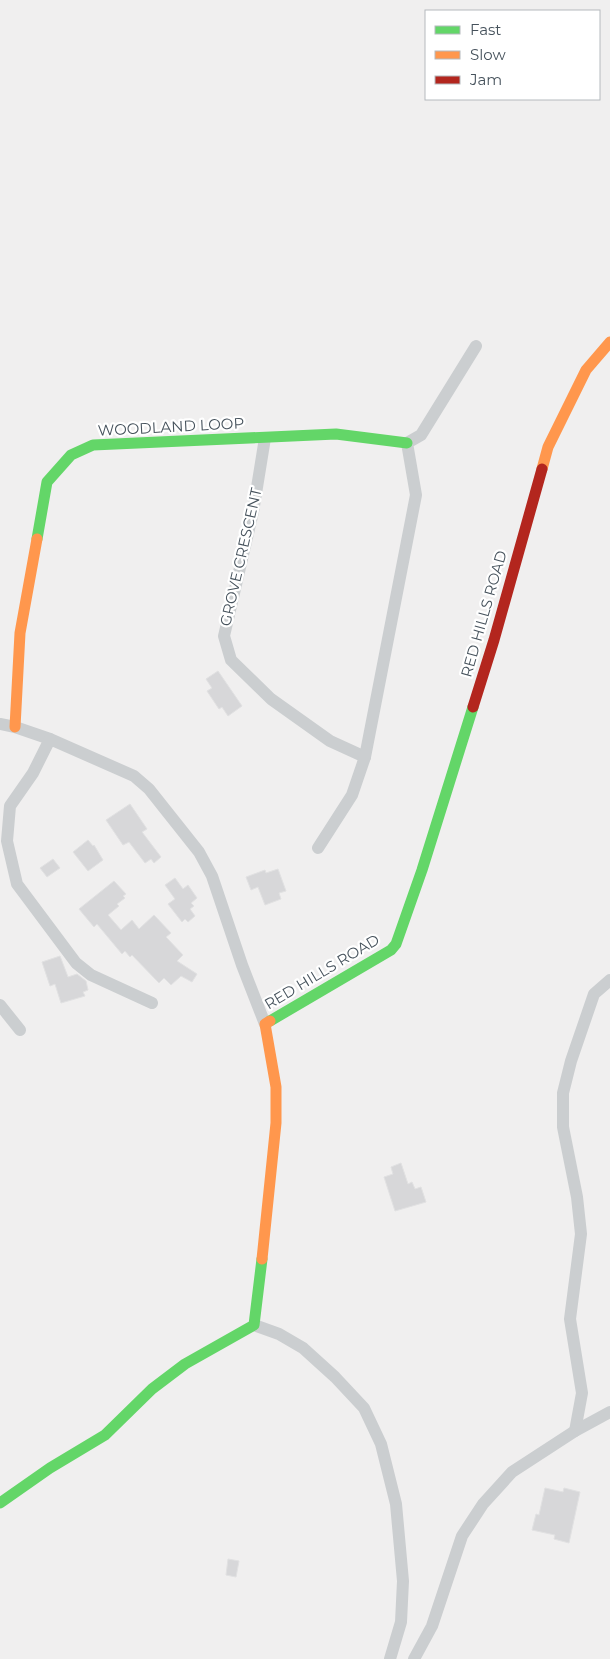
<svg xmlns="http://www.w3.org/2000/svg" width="610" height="1659" font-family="Montserrat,sans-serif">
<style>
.building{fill:#d7d7d9;stroke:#e1e1e2}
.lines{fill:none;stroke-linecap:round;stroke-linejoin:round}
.street{stroke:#cbced0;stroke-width:12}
.fast{stroke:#63d668;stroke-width:11}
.slow{stroke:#ff974d;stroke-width:11}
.jam{stroke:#b3261e;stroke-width:11}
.labels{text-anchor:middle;stroke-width:4.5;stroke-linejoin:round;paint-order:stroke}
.street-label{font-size:15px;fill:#46525c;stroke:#fff}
</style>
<rect width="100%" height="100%" fill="#f0efef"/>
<g class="building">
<polygon points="218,671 242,706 228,716 222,707 219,709 207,691 212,688 206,679"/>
<polygon points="130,804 147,829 142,832 161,857 154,863 151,859 145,863 129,842 123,845 106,820"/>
<polygon points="88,840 93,846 94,845 103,860 88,871 73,852"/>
<polygon points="53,859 60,868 47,877 40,868"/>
<polygon points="278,869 286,891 279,893 281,899 265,905 258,887 251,890 246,877 265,870 266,873"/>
<polygon points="175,878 183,889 188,885 197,898 191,903 194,906 190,909 195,916 188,922 185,919 182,922 168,904 175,899 165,885"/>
<polygon points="114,881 126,894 123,896 125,898 117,904 119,906 108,915 121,930 132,920 139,929 154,915 171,933 166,937 183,955 177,961 197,974 192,982 181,976 171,985 164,978 159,983 132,955 130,957 125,951 122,954 97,924 94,927 79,909"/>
<polygon points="60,956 68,977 77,974 86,981 88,990 83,992 85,996 61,1003 55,984 50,986 42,962"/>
<polygon points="401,1163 408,1184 412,1182 415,1189 421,1187 426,1202 395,1211 384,1177 393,1174 391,1167"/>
<polygon points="545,1488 563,1492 564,1488 580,1492 569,1543 554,1539 555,1535 532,1530 536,1514 539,1515"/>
<polygon points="228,1559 239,1561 236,1577 226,1575"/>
</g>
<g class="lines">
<g class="street">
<polyline points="265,438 253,512 224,636 231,660 271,699 330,741 365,757"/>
<polyline points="0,724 15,727 50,739 134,776 149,789 199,852 212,876 242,965 265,1024"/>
<polyline points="50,739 33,773 10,806 7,841 17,884 76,963 91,975 152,1003"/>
<polyline points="318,848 352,795 365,757 416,495 407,443 421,435 476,346"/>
<polyline points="0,1005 20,1030"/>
<polyline points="254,1325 279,1334 303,1348 335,1377 364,1408 381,1444 396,1504 403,1581 401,1622 390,1659"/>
<polyline points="575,1431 582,1393 570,1319 581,1234 577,1197 563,1127 563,1093 571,1061 594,994 610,980"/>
<polyline points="414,1659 432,1626 462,1536 483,1504 512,1472 575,1431 610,1412"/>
</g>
<g class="fast">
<polyline points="37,539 47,482 71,455 93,445 336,434 407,443"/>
<polyline points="270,1021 391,950 396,944 422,870 473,707"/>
<polyline points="0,1503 50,1468 105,1435 152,1389 185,1364 254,1325 262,1259"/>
</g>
<g class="slow">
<polyline points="542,469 548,447 586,370 610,342"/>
<polyline points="15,727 20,633 37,539"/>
<polyline points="262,1259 276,1123 276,1087 265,1024 270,1021"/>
</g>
<polyline class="jam" points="473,707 494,640 542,469"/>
</g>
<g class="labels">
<g class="street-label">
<text transform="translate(171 427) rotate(-3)" y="5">WOODLAND LOOP</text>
<text transform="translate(241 557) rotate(-77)" y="5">GROVE CRESCENT</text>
<text transform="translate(484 614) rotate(-74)" y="5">RED HILLS ROAD</text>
<text transform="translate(322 972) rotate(-31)" y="5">RED HILLS ROAD</text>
</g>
</g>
<rect x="425" y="10" width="175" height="90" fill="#ffffff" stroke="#b5babe"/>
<rect x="435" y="26" width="25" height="8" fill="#63d668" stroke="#b5babe"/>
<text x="470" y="35" font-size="15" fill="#46525c">Fast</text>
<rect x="435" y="51" width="25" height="8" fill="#ff974d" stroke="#b5babe"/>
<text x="470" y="60" font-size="15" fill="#46525c">Slow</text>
<rect x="435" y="76" width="25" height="8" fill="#b3261e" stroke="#b5babe"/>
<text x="470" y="85" font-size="15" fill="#46525c">Jam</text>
</svg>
